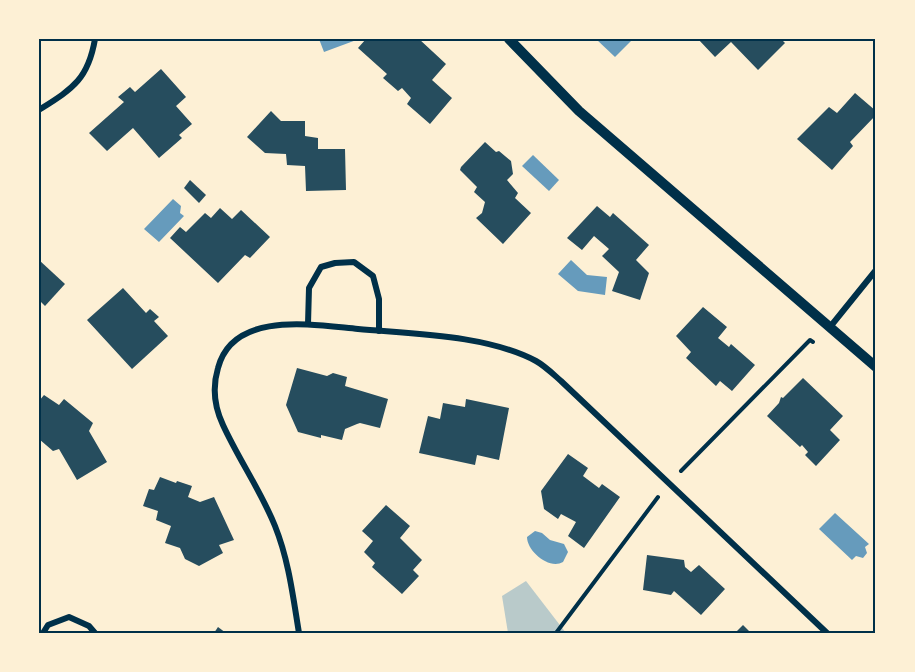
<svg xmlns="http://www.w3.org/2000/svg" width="915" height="672" font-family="Georgia,serif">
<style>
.green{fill:#b9caca}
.water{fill:#669bbc}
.building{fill:#264d5e}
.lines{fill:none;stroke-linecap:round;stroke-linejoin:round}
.path{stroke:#003049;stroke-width:4}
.minor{stroke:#003049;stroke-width:6}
.tertiary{stroke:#003049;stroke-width:10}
.neatline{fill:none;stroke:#003049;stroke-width:2}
</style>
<rect width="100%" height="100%" fill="#fdf0d5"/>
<polygon class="green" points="526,581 566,633 508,633 502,596"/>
<g class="water">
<polygon points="319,39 359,39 324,52"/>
<polygon points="596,39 633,39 615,57"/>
<polygon points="533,155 559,180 549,191 522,166"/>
<polygon points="173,199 181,206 180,213 184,216 159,242 144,229"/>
<polygon points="571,260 587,275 607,277 605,295 578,291 558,274"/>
<polygon points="835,513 869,544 865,547 867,553 863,558 856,556 852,560 819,529"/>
<path d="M535,531L542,533L550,540L564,544L568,552L563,562C549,570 527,551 527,537Z"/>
</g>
<g class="building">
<polygon points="366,39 419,39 446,64 432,80 452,98 430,124 407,104 411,98 402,88 398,91 383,78 387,74 358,48"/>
<polygon points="698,39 781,39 785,43 758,70 731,42 715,57"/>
<polygon points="161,69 186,97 176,106 192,124 179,135 182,138 159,158 133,128 107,151 89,133 124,102 118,97 130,87 135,92"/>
<polygon points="855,93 876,111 876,115 850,142 853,146 832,170 797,139 829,107 837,113"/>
<polygon points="271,111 281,121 305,121 305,136 318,138 318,149 345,149 346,190 306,191 305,166 287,165 286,154 265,153 247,137"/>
<polygon points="485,142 496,152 499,151 511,161 513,174 507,180 518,193 515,198 531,213 503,244 476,218 482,213 485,202 474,192 477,187 460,170 461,167"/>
<polygon points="190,180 206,195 199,203 184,188"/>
<polygon points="597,206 610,217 613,213 649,245 636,260 649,273 640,300 612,291 619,272 602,256 609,249 594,236 582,250 567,238"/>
<polygon points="220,208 232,219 241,210 270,237 250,258 245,255 218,283 170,238 180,227 186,232 205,213 211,218"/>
<polygon points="39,260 65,284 45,306 39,300"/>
<polygon points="123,288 146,313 150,309 159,317 154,321 168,336 132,369 87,320"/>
<polygon points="703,307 727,327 718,338 729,347 731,344 755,365 732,391 720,381 716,386 686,358 691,352 676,336"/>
<polygon points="297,368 327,376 333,373 347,377 345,386 388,399 380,428 360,423 357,424 345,429 342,440 321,435 321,438 298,432 286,405"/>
<polygon points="803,378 843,416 830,430 840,440 816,466 805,455 808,452 802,445 800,447 767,416 779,403 781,397 783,398"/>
<polygon points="44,395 59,405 64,399 93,423 89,431 107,462 77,480 59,449 53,451 39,439 39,401"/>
<polygon points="466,399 509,408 499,460 477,455 475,465 419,453 428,416 440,419 443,403 465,407"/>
<polygon points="568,454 588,468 583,476 599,488 602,484 620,497 584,548 568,536 576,522 561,514 558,519 544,509 541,491"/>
<polygon points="160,477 176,483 177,481 192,486 188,497 200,502 214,497 234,540 219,545 223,553 199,566 185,559 180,548 165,543 171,526 156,520 158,511 143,506 149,489 154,490"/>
<polygon points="386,505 410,526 400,538 422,560 413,570 419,576 402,594 372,567 375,563 364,552 373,541 362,531"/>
<polygon points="647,555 684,560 685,567 691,572 699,565 725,589 701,615 674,591 671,595 643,590"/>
<polygon points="743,625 751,633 735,633"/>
<polygon points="218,627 226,633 214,633"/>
</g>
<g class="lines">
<g class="path">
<polyline points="681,471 810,340 813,342"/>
<polyline points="556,633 658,497"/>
</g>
<g class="minor">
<path d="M39,110C72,89 88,80 95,39"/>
<polyline points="308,324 309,288 321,267 335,263 354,262 373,276 379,299 379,331"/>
<polyline points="830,327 876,270"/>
<polyline points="43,633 48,625 69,617 89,626 95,633"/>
<path d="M299,633C293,597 289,561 275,526C261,491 239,460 223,425C214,406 212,388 218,368C233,310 314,325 358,329C414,334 487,335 536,361C545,366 553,374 561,381L827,633"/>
</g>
<polyline class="tertiary" points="509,39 579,111 876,367"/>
</g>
<rect width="915" height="672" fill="none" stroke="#fdf0d5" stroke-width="81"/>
<rect x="40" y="40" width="834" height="592" class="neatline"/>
</svg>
